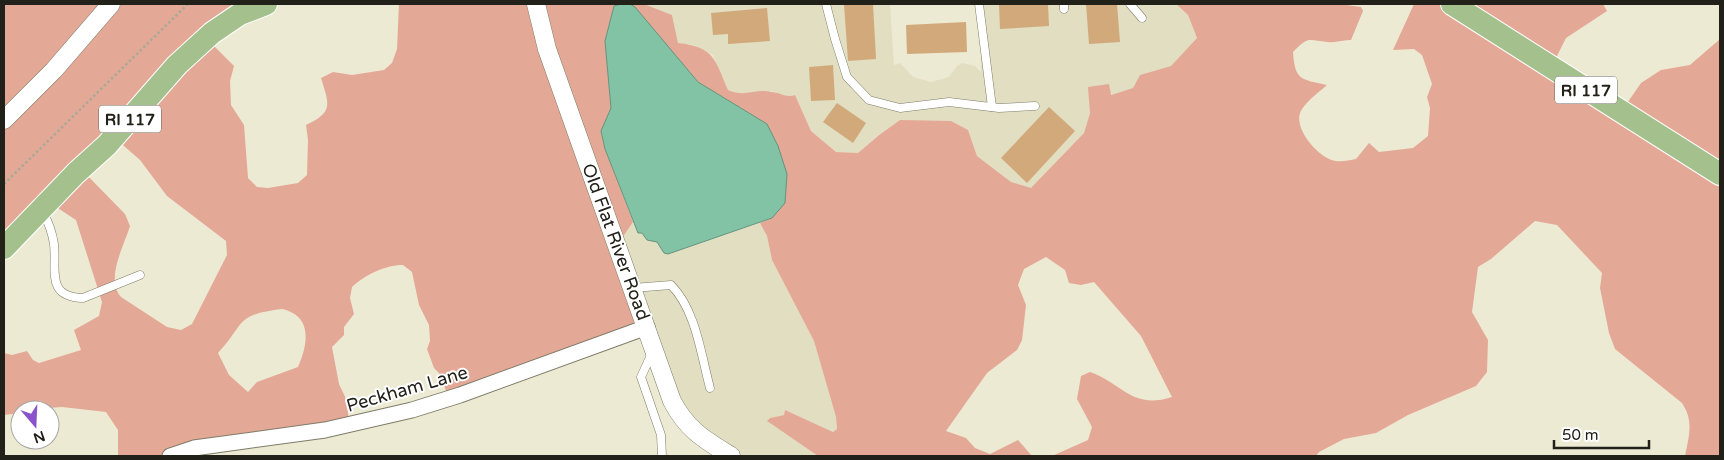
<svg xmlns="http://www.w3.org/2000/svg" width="1724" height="460" font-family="'Varela Round',sans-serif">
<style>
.built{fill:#e1dec2}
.green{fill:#e4a896;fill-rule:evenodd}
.water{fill:#82c3a6;stroke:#65927c}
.building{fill:#d2a97a}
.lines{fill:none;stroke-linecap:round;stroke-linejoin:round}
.service-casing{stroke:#7e7c68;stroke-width:9}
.minor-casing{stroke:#7e7c68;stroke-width:17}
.tertiary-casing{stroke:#7e7c68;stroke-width:19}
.primary-casing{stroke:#fff;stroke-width:24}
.path{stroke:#aba897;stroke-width:2.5;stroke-dasharray:2.5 2.5;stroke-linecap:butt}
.service{stroke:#fff;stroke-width:8}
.minor{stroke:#fff;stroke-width:15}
.tertiary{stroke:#fff;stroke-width:18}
.primary{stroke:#a4c18d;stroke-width:22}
.labels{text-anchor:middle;stroke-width:4;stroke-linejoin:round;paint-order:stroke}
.shield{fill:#fff;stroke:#64645e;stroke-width:1}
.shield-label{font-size:16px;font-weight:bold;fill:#222119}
.street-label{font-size:18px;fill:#222119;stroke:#fff}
</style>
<rect width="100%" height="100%" fill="#edead4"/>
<g class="built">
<polygon points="644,4 890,4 894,65 900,63 913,77 931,82 949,77 957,66 962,63 975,66 981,72 982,4 1176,4 1188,15 1197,38 1171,66 1140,75 1133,88 1110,95 1090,113 1084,133 1031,189 1011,182 977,156 968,130 900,120 878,135 858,153 836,152 811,131 795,95 786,97 771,91 738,95 728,90 713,55 694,45 678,43 672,15"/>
<polygon points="633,222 638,232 642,233 647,240 658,242 664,253 668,254 760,223 767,236 772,260 814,341 836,417 837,429 833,432 785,410 784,415 770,418 771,424 818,456 728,456 694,434 618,244"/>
</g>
<g class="green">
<path d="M4,4H269L208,40L234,66L230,81L231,105L244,125L248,178L257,187L268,188L298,183L307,175L308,140L306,125C334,112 329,104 321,78L333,72L352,75L384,70L392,63L397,49L399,4H621L614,6L605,41L611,108L601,132L605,149L633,222L618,244L644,320L449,398L439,373L434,368L427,349L430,341L429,325L419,305L412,272L403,265C385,265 365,275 352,287L350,298L354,314L344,327V335L332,347L339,384L347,401L349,425L175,456H118V430L106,412L62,407L20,410V413L4,415V353L12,355L27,351L33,360L39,363L81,350L74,330L99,316L102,302L76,220L50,203L4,248ZM116,139L140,160L167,196L226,241L227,255L192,324L181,330L167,327L121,297C105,279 124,246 130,226L125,214L82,170ZM282,309C313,316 308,344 298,367L257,382L248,392L229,375L218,353C246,323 234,315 282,309Z"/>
<path d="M630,4H644L672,15L678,43C715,47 715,60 728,90C745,98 756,88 772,92C782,93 785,98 795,95L811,131L836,152L858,153L879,135L900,120L951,121L968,130L977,156L1011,182L1031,188L1084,133L1090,113L1088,87L1109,84L1111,95L1133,88L1140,75L1171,66L1197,38L1188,15L1176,4H1340L1361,7L1363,11L1351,40C1344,40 1335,43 1328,42C1307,40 1309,36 1293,52C1295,81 1301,79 1327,85C1319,92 1308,100 1302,109C1290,126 1319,159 1336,161C1342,162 1350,160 1356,159L1369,143L1379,152L1413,148L1428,136L1430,108L1427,97L1432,84L1422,55L1414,49L1393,50L1414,4H1603L1607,11L1566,38L1551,68L1621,112L1641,83L1661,70L1690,65L1720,39V455L1685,456C1689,436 1694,421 1682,403L1615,349L1609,333L1600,288L1602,273L1557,225L1535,221L1491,259L1478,267L1472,312L1488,340L1487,372L1476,386L1408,415L1376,433L1344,439L1319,452L1316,456H1052L1088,440L1092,427L1077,399L1081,376L1090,372C1122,383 1132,410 1172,397L1141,336L1094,282L1081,285L1069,283L1065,270L1046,257L1024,269L1018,285L1026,305L1022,340L1017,350L987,373L946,431L966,438L975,448L990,454L1018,440L1032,456H818L767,421L770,418L784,415L785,410L833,432L837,429L836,417L814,341L772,260L767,236L760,223L772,218L767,124L698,82Z"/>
</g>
<polygon class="water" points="621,4 630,4 635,7 698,82 767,124 778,146 787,174 785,203 772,218 668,254 664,253 657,242 647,240 642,233 638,233 605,149 601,131 611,108 605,41 614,6"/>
<g class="building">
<polygon points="844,4 873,4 876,59 848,61"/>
<polygon points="999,4 1048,4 1049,26 1000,29"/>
<polygon points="1086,4 1117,4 1120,42 1089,44"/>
<polygon points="767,8 770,41 728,44 728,34 713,35 711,13"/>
<polygon points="966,22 967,52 907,54 906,25"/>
<polygon points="833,65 835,100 811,101 809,67"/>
<polygon points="837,103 866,123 853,143 823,122"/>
<polygon points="1049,107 1075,131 1027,183 1001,158"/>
</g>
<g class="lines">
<g class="service-casing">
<g id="service">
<polyline points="826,4 835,39 847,77 869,100 900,108 949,102 999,108 1035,106"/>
<polyline points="979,4 992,107"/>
<polyline points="1064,4 1064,9"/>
<polyline points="1130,4 1142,18"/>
<path d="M42,210C48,221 52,231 54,244C57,269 45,297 83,298L140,275"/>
<path d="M633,288L671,285C696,310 701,355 710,388"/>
<polyline points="652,353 641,377 661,435 662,456"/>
</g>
</g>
<g class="minor-casing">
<polyline id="minor" points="170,456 194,448 325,430 412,410 460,395 647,327"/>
</g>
<g class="tertiary-casing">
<g id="tertiary">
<path d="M536,4L547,49L672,401C687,430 705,440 731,456"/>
<polyline points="4,120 54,70 111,4"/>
</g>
</g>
<g class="primary-casing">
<g id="primary">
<polyline points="1452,4 1720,174"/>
<polyline points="4,248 76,173 107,145 177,65 212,33 240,14 266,4"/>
</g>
</g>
<polyline class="path" points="4,184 188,4"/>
<use href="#service" class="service"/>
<use href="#minor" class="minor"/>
<use href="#tertiary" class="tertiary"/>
<use href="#primary" class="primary"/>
</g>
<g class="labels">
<g class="shield">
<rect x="1555" y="76.5" width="62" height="27" rx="4"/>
<rect x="99" y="105.5" width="62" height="27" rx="4"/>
</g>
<g class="shield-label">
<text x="1586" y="96">RI 117</text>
<text x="130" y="125">RI 117</text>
</g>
<g class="street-label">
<text transform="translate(616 242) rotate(70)" y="6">Old Flat River Road</text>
<text transform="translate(407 389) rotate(-16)" y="6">Peckham Lane</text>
</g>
</g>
<rect width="1724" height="460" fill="none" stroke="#222119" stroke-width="10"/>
<g transform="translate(35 425) rotate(161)"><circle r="24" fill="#ffffff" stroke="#a7a6a3"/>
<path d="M0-4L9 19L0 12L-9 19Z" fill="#8a53cb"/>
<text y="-8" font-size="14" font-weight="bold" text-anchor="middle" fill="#222119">N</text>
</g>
<path d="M1554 440v8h95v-8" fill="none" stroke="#222119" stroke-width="2.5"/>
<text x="1562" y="440" font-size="15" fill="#222119" stroke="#ffffff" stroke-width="4" paint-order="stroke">50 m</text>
</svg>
